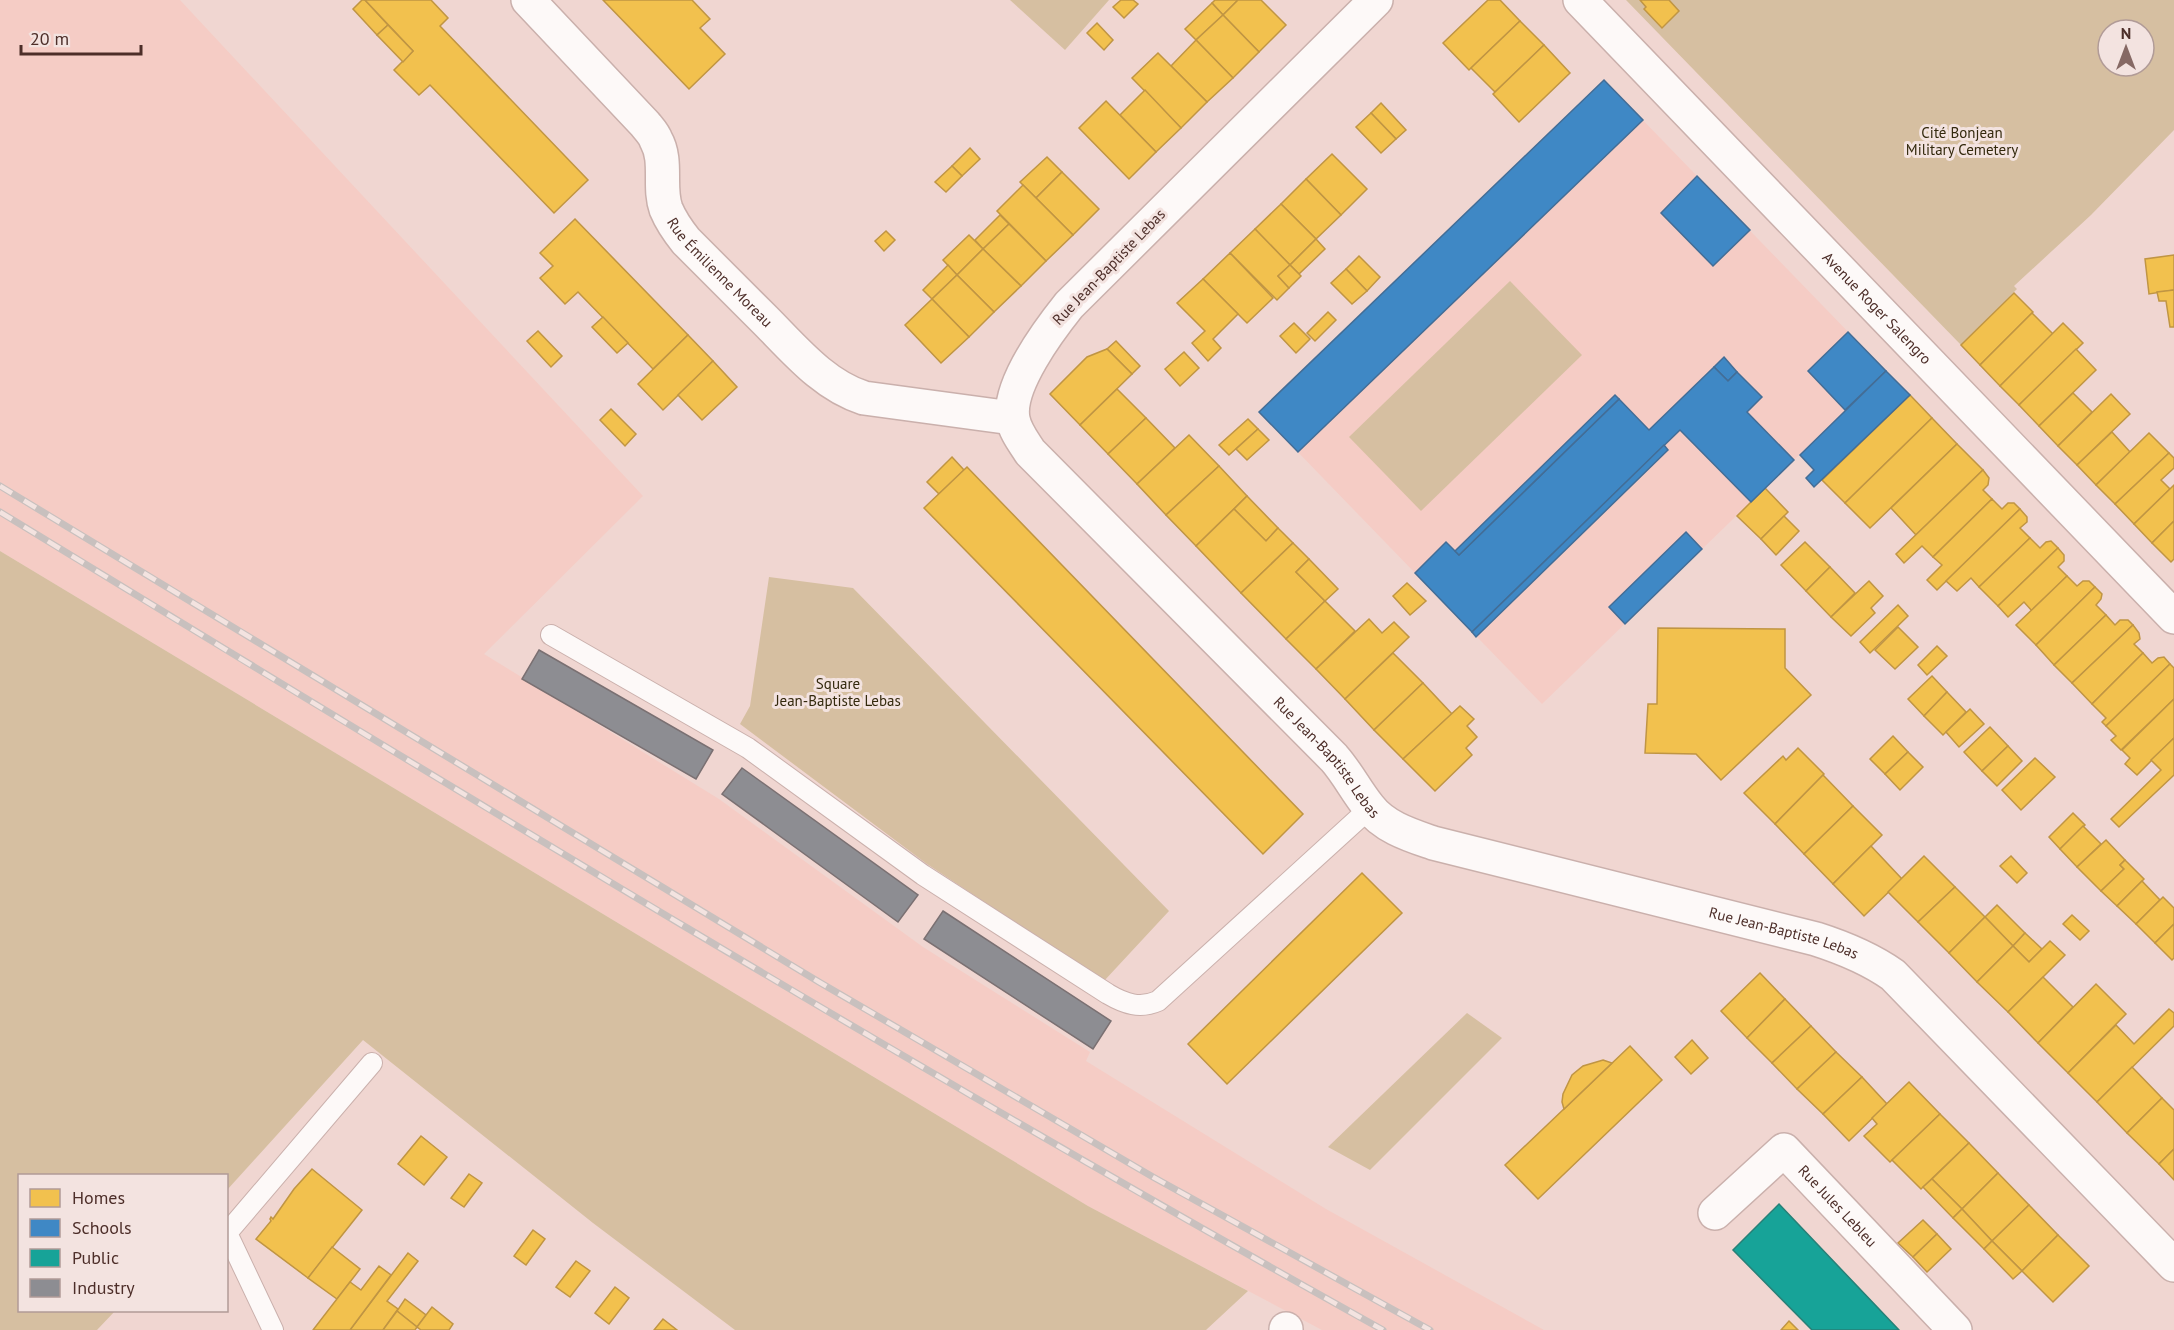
<svg xmlns="http://www.w3.org/2000/svg" width="2174" height="1330" font-family="'PT Sans',sans-serif">
<style>
.built{fill:#f5ccc5}
.green{fill:#d6bfa1;fill-rule:evenodd}
.homes{fill:#f2c14e;stroke:#c09543;stroke-width:1.5}
.schools{fill:#3f88c5;stroke:#436d96;stroke-width:1.5}
.public{fill:#17a398;stroke:#278077;stroke-width:1.5}
.industry{fill:#8d8d92;stroke:#7a7072;stroke-width:1.5}
.lines{fill:none;stroke-linecap:round;stroke-linejoin:round}
.lane-casing{stroke:#cab0ac;stroke-width:22}
.street-casing{stroke:#cab0ac;stroke-width:36}
.secondary-casing{stroke:#cab0ac;stroke-width:36}
.lane{stroke:#fdf9f8;stroke-width:20}
.street{stroke:#fdf9f8;stroke-width:33}
.secondary{stroke:#fdf9f8;stroke-width:33}
.rail-casing{stroke:#c8c0be;stroke-width:7}
.rail{stroke:#f3e3e0;stroke-width:4.5;stroke-dasharray:14;stroke-linecap:butt}
.labels{text-anchor:middle;stroke-width:6;stroke-linejoin:round;paint-order:stroke}
.park-label{font-size:15px;fill:#33290d;stroke:#f3e3e0}
.street-label{font-size:15px;fill:#4d2e29;stroke:#f3e3e0}
</style>
<rect width="100%" height="100%" fill="#f0d6d1"/>
<g class="built">
<polygon points="0,0 180,0 643,496 484,654 719,799 923,947 1090,1052 1086,1061 1326,1209 1544,1330 1322,1330 1088,1206 0,551"/>
<polygon points="1604,80 1886,371 1542,704 1259,412"/>
</g>
<g class="green">
<polygon points="1010,0 1109,0 1065,50"/>
<path d="M1626,0H2174V130L2091,215L2014,286L2017,289L1961,345ZM2108,30H2144V66H2108Z"/>
<polygon points="1510,281 1582,355 1421,511 1349,437"/>
<polygon points="0,551 1088,1206 1248,1291 1206,1330 735,1330 593,1223 363,1040 227,1190 226,1176 20,1176 20,1310 115,1311 97,1330 0,1330"/>
<polygon points="769,577 853,588 1169,911 1104,981 927,864 740,724 750,706"/>
<polygon points="1467,1013 1502,1038 1370,1170 1328,1147"/>
</g>
<g class="homes">
<polygon points="362,0 365,0 388,25 377,35 353,9"/>
<polygon points="365,0 431,0 448,18 440,26 588,180 554,213 430,85 419,95 394,70 413,51"/>
<polygon points="603,0 692,0 710,19 700,28 725,54 689,89"/>
<polygon points="1121,0 1133,0 1138,4 1124,18 1113,7"/>
<polygon points="1215,0 1238,0 1223,15 1212,3"/>
<polygon points="1238,0 1261,0 1286,25 1259,52 1223,15"/>
<polygon points="1488,0 1500,0 1520,21 1469,70 1443,43"/>
<polygon points="1640,0 1669,0 1679,11 1662,28 1644,9 1646,7"/>
<polygon points="1212,3 1223,15 1196,40 1185,29"/>
<polygon points="1223,15 1259,52 1233,78 1196,40"/>
<polygon points="1520,21 1544,45 1495,92 1471,68"/>
<polygon points="1097,23 1113,40 1104,50 1087,33"/>
<polygon points="388,25 413,51 403,62 377,35"/>
<polygon points="1196,40 1233,78 1207,102 1171,66"/>
<polygon points="1544,45 1570,73 1519,122 1493,94"/>
<polygon points="1158,53 1207,102 1181,128 1132,78"/>
<polygon points="1145,90 1181,128 1156,152 1120,115"/>
<polygon points="1106,101 1156,152 1129,179 1079,128"/>
<polygon points="1381,103 1406,130 1396,139 1371,113"/>
<polygon points="1371,113 1396,139 1381,153 1356,127"/>
<polygon points="970,148 980,159 962,176 952,166"/>
<polygon points="1332,154 1367,189 1341,215 1306,179"/>
<polygon points="1047,157 1062,172 1036,198 1020,182"/>
<polygon points="952,166 962,176 946,192 935,182"/>
<polygon points="1062,172 1099,209 1073,235 1036,198"/>
<polygon points="1306,179 1341,215 1316,239 1281,204"/>
<polygon points="1023,185 1073,235 1046,261 997,211"/>
<polygon points="1281,204 1316,239 1290,265 1255,229"/>
<polygon points="1000,215 1009,224 983,249 975,240"/>
<polygon points="575,219 688,335 653,369 578,292 565,304 540,278 553,266 540,253"/>
<polygon points="1009,224 1046,261 1021,286 983,249"/>
<polygon points="1255,229 1290,265 1278,276 1289,288 1277,300 1230,253"/>
<polygon points="886,231 895,240 884,251 875,241"/>
<polygon points="969,235 983,249 957,275 943,260"/>
<polygon points="1316,239 1325,249 1299,274 1290,265"/>
<polygon points="983,249 1021,286 994,312 957,275"/>
<polygon points="1230,253 1273,298 1247,323 1203,279"/>
<polygon points="2174,255 2174,290 2149,294 2145,259"/>
<polygon points="1359,256 1380,277 1367,291 1346,269"/>
<polygon points="948,265 957,275 932,299 923,290"/>
<polygon points="1290,265 1301,276 1289,288 1278,276"/>
<polygon points="1346,269 1367,291 1352,304 1331,283"/>
<polygon points="957,275 994,312 969,337 932,299"/>
<polygon points="1203,279 1238,314 1213,339 1221,348 1208,361 1192,343 1205,331 1177,303"/>
<polygon points="2174,290 2174,327 2170,327 2166,301 2159,301 2157,292"/>
<polygon points="2014,293 2033,312 1980,365 1961,345"/>
<polygon points="932,299 969,337 941,363 905,325"/>
<polygon points="1328,312 1336,320 1315,341 1307,333"/>
<polygon points="2032,313 2053,334 2000,386 1980,365"/>
<polygon points="603,317 628,343 617,353 592,327"/>
<polygon points="1294,323 1310,339 1296,353 1280,336"/>
<polygon points="2063,323 2083,343 2019,405 2000,386"/>
<polygon points="538,331 562,356 551,367 527,341"/>
<polygon points="688,335 713,361 663,410 638,384"/>
<polygon points="1116,341 1140,366 1132,374 1107,349"/>
<polygon points="1107,349 1132,374 1080,425 1050,394 1087,357"/>
<polygon points="2076,349 2096,370 2039,426 2019,405"/>
<polygon points="1184,352 1199,368 1180,386 1165,369"/>
<polygon points="713,361 737,387 702,420 678,395"/>
<polygon points="1117,389 1146,418 1108,454 1080,425"/>
<polygon points="2073,393 2092,412 2058,446 2039,426"/>
<polygon points="2111,394 2130,414 2077,465 2058,446"/>
<polygon points="1910,395 1932,418 1845,503 1822,480"/>
<polygon points="611,409 636,434 625,446 600,420"/>
<polygon points="1146,418 1175,448 1137,484 1108,454"/>
<polygon points="1932,418 1957,444 1870,528 1845,503"/>
<polygon points="1248,419 1258,429 1229,455 1219,445"/>
<polygon points="1258,429 1269,440 1247,460 1236,449"/>
<polygon points="2112,432 2130,452 2096,485 2077,465"/>
<polygon points="2149,433 2169,453 2115,504 2096,485"/>
<polygon points="1189,435 1219,466 1166,515 1137,484"/>
<polygon points="1957,444 1983,470 1916,535 1891,508"/>
<polygon points="2169,453 2174,458 2174,468 2161,480 2170,489 2134,524 2115,504"/>
<polygon points="952,457 964,470 939,494 927,482"/>
<polygon points="1219,466 1247,496 1196,546 1166,515"/>
<polygon points="967,467 1303,814 1263,854 924,508"/>
<polygon points="1983,470 1989,478 1988,485 1983,490 1992,499 1933,557 1922,546 1904,563 1896,554"/>
<polygon points="2174,485 2174,521 2152,543 2134,524"/>
<polygon points="1765,488 1788,512 1761,539 1737,516"/>
<polygon points="1247,496 1278,528 1266,541 1234,509"/>
<polygon points="1992,499 2002,509 2008,503 2014,503 2020,509 1937,590 1927,580 1942,565 1933,557"/>
<polygon points="1234,509 1266,541 1278,528 1293,543 1241,593 1196,546"/>
<polygon points="2020,509 2027,517 2027,522 2020,528 2030,538 1979,587 1971,578 1957,591 1946,581"/>
<polygon points="1784,516 1799,531 1776,555 1761,539"/>
<polygon points="2174,521 2174,559 2171,562 2152,543"/>
<polygon points="2030,538 2040,548 2046,542 2051,541 2058,548 1998,606 1979,587"/>
<polygon points="1805,542 1830,567 1806,591 1781,565"/>
<polygon points="1293,543 1309,559 1296,572 1325,601 1286,639 1241,593"/>
<polygon points="2058,548 2064,555 2064,561 2058,567 2067,576 2032,611 2024,602 2008,617 1998,606"/>
<polygon points="1309,559 1338,589 1325,601 1296,572"/>
<polygon points="1830,567 1855,593 1831,617 1806,591"/>
<polygon points="2067,576 2077,586 2083,581 2089,581 2095,587 2036,645 2016,625"/>
<polygon points="1869,581 1883,596 1871,608 1875,613 1851,636 1831,617"/>
<polygon points="1407,583 1426,601 1410,615 1393,596"/>
<polygon points="2095,587 2102,594 2101,599 2096,605 2106,615 2054,665 2036,645"/>
<polygon points="1325,601 1355,631 1316,669 1286,639"/>
<polygon points="1898,605 1908,616 1870,653 1860,642"/>
<polygon points="2106,615 2115,625 2120,620 2128,620 2133,625 2072,683 2054,665"/>
<polygon points="1369,619 1382,633 1394,622 1409,637 1345,699 1316,669"/>
<polygon points="2133,625 2139,633 2140,639 2134,644 2143,653 2092,704 2072,683"/>
<polygon points="1898,627 1918,647 1895,669 1875,650"/>
<polygon points="1658,628 1785,629 1785,668 1811,695 1721,780 1696,754 1645,753 1648,704 1657,704"/>
<polygon points="1937,646 1947,656 1927,675 1918,665"/>
<polygon points="1393,653 1423,683 1374,730 1345,699"/>
<polygon points="2143,653 2152,663 2158,658 2164,657 2170,664 2106,726 2102,722 2106,718 2092,704"/>
<polygon points="2170,664 2174,668 2174,699 2121,750 2111,740 2116,736 2106,726"/>
<polygon points="1932,676 1947,692 1924,716 1908,699"/>
<polygon points="1423,683 1452,714 1403,759 1374,730"/>
<polygon points="1947,692 1966,712 1943,735 1924,716"/>
<polygon points="2174,699 2174,738 2137,775 2125,764 2130,758 2122,750"/>
<polygon points="1460,706 1474,719 1467,726 1477,737 1466,748 1472,755 1435,791 1403,759"/>
<polygon points="1970,709 1984,724 1959,747 1946,732"/>
<polygon points="1990,727 2008,746 1982,771 1964,752"/>
<polygon points="1893,736 1908,752 1885,774 1870,759"/>
<polygon points="2174,738 2174,775 2119,827 2111,819 2161,770 2151,760"/>
<polygon points="2008,746 2022,761 1997,786 1982,771"/>
<polygon points="1798,748 1824,774 1775,824 1744,793 1783,756 1786,760"/>
<polygon points="1908,752 1923,767 1900,790 1885,774"/>
<polygon points="2035,758 2055,777 2021,810 2002,790"/>
<polygon points="1823,775 1853,806 1804,854 1775,824"/>
<polygon points="1853,806 1882,835 1833,884 1804,854"/>
<polygon points="2073,813 2085,825 2060,849 2049,837"/>
<polygon points="2083,826 2101,844 2077,867 2060,849"/>
<polygon points="2106,840 2125,860 2120,865 2124,869 2101,891 2077,867"/>
<polygon points="1871,846 1902,879 1864,916 1833,884"/>
<polygon points="1924,856 1955,887 1918,922 1888,892"/>
<polygon points="2011,856 2027,873 2017,883 2000,866"/>
<polygon points="2125,860 2144,879 2117,906 2101,891 2124,869 2120,865"/>
<polygon points="1362,873 1402,913 1227,1084 1188,1044"/>
<polygon points="2142,881 2160,900 2136,924 2117,906"/>
<polygon points="1955,887 1985,917 1949,953 1918,922"/>
<polygon points="2163,897 2174,908 2174,924 2155,943 2136,924"/>
<polygon points="1997,905 2025,933 2013,946 1985,917"/>
<polygon points="2072,915 2089,931 2080,940 2063,924"/>
<polygon points="1985,917 2013,946 1977,982 1949,953"/>
<polygon points="2174,924 2174,958 2172,960 2155,943"/>
<polygon points="2025,933 2042,949 2029,962 2013,946"/>
<polygon points="2050,941 2065,955 2008,1012 1977,982 2013,946 2029,962"/>
<polygon points="1760,973 1785,999 1747,1038 1721,1011"/>
<polygon points="2043,977 2073,1007 2038,1043 2008,1012"/>
<polygon points="2096,984 2126,1014 2068,1073 2038,1043"/>
<polygon points="1785,999 1811,1026 1772,1063 1747,1038"/>
<polygon points="2169,1009 2174,1013 2174,1026 2097,1102 2068,1073 2116,1025 2134,1044"/>
<polygon points="1811,1026 1836,1052 1797,1089 1772,1063"/>
<polygon points="1692,1040 1708,1058 1691,1074 1675,1057"/>
<polygon points="1630,1046 1662,1080 1538,1199 1505,1165"/>
<polygon points="1836,1052 1862,1077 1823,1114 1797,1089"/>
<polygon points="1603,1060 1612,1063 1564,1109 1562,1102 1563,1094 1572,1075 1583,1066"/>
<polygon points="2132,1067 2162,1098 2127,1133 2097,1102"/>
<polygon points="1862,1077 1887,1104 1849,1141 1823,1114"/>
<polygon points="1909,1082 1940,1114 1890,1162 1864,1136 1877,1124 1872,1118"/>
<polygon points="2162,1098 2174,1110 2174,1149 2159,1164 2127,1133"/>
<polygon points="1940,1114 1969,1143 1921,1189 1892,1160"/>
<polygon points="421,1136 447,1157 424,1185 398,1164"/>
<polygon points="1969,1143 1998,1173 1962,1209 1932,1179"/>
<polygon points="2174,1149 2174,1180 2159,1164"/>
<polygon points="312,1169 362,1210 308,1278 256,1239 271,1221 270,1219 271,1217 273,1219 294,1189"/>
<polygon points="1998,1173 2029,1205 1992,1241 1962,1209"/>
<polygon points="469,1174 482,1183 464,1207 451,1198"/>
<polygon points="1932,1179 1962,1209 1953,1218 1923,1187"/>
<polygon points="2029,1205 2058,1235 2022,1271 1992,1241"/>
<polygon points="1962,1209 1992,1241 1984,1249 1953,1218"/>
<polygon points="1923,1220 1937,1234 1913,1257 1898,1243"/>
<polygon points="533,1230 545,1239 526,1265 514,1256"/>
<polygon points="1937,1234 1951,1249 1927,1272 1913,1257"/>
<polygon points="2058,1235 2089,1266 2053,1302 2022,1271"/>
<polygon points="1992,1241 2022,1271 2013,1279 1984,1249"/>
<polygon points="332,1247 360,1269 337,1299 308,1278"/>
<polygon points="408,1253 418,1261 387,1301 398,1309 383,1330 350,1330"/>
<polygon points="576,1261 590,1271 570,1297 556,1287"/>
<polygon points="379,1266 391,1275 350,1330 313,1330 350,1282 361,1290"/>
<polygon points="615,1287 629,1298 609,1324 595,1313"/>
<polygon points="405,1299 426,1315 417,1327 397,1311"/>
<polygon points="432,1307 453,1324 449,1330 421,1330 417,1327"/>
<polygon points="397,1311 417,1327 415,1330 383,1330"/>
<polygon points="663,1319 677,1330 654,1330"/>
<polygon points="1789,1321 1798,1330 1781,1330"/>
</g>
<g class="schools">
<polygon points="1604,80 1643,120 1298,452 1259,412"/>
<polygon points="1697,176 1750,230 1713,266 1661,213"/>
<polygon points="1848,332 1886,371 1845,410 1808,371"/>
<polygon points="1724,357 1737,372 1728,381 1714,367"/>
<polygon points="1714,367 1728,381 1737,372 1762,397 1747,412 1794,460 1751,502 1680,430 1472,632 1415,573 1446,542 1459,555 1619,399 1649,430"/>
<polygon points="1886,371 1910,395 1814,487 1806,478 1814,470 1800,455"/>
<polygon points="1615,395 1619,399 1459,555 1455,551"/>
<polygon points="1664,445 1668,450 1476,637 1472,632"/>
<polygon points="1686,532 1702,549 1625,624 1609,607"/>
</g>
<polygon class="public" points="1779,1204 1899,1330 1812,1330 1733,1250"/>
<g class="industry">
<polygon points="539,650 713,750 696,779 522,679"/>
<polygon points="742,768 918,895 898,922 722,794"/>
<polygon points="943,911 1111,1021 1093,1049 924,939"/>
</g>
<g class="lines">
<g class="lane-casing">
<g id="lane">
<path d="M551,635L748,748L923,875L1108,994C1125,1004 1140,1009 1158,1001L1370,808"/>
<polyline points="273,1330 227,1233 372,1063"/>
</g>
</g>
<g class="street-casing">
<g id="street">
<path id="s1" d="M528,0L645,124C649,129 654,134 656,140C668,161 658,187 666,209C671,221 678,231 686,241C712,267 738,293 764,319C794,349 823,385 864,398L1012,418"/>
<path id="s2" d="M1376,0L1069,305C1049,330 1007,386 1013,419C1015,431 1023,441 1030,452L1334,758C1348,774 1356,791 1369,807C1384,827 1410,835 1433,843L1816,939C1844,948 1869,958 1893,975L2174,1265"/>
<path id="s3" d="M1715,1213L1784,1150L1955,1330"/>
<polyline points="1286,1330 1286,1329"/>
</g>
</g>
<g class="secondary-casing">
<g id="secondary">
<path id="s4" d="M1580,0L2174,617"/>
</g>
</g>
<use href="#lane" class="lane"/>
<use href="#street" class="street"/>
<use href="#secondary" class="secondary"/>
<g class="rail-casing">
<g id="rail">
<polyline points="0,486 819,982 1153,1177 1430,1330"/>
<path d="M0,512C457,791 915,1070 1383,1330"/>
</g>
</g>
<use href="#rail" class="rail"/>
</g>
<g class="labels">
<g class="park-label">
<text x="1962" y="138">Cité Bonjean<tspan x="1962" dy="17">Military Cemetery</tspan></text>
<text x="838" y="689">Square<tspan x="838" dy="17">Jean-Baptiste Lebas</tspan></text>
</g>
<g class="street-label">
<text transform="translate(1109 267) rotate(-46)" y="5">Rue Jean-Baptiste Lebas</text>
<text dy="5" stroke="none"><textPath href="#s1" startOffset="344">Rue Émilienne Moreau</textPath></text>
<text dy="5" stroke="none"><textPath href="#s4" startOffset="428">Avenue Roger Salengro</textPath></text>
<text dy="5" stroke="none"><textPath href="#s2" startOffset="1026">Rue Jean-Baptiste Lebas</textPath></text>
<text dy="5" stroke="none"><textPath href="#s2" startOffset="1528">Rue Jean-Baptiste Lebas</textPath></text>
<text dy="5" stroke="none"><textPath href="#s3" startOffset="171">Rue Jules Lebleu</textPath></text>
</g>
</g>
<rect x="18" y="1174" width="210" height="138" fill="#f3e3e0" stroke="#b19b97" stroke-width="1.5"/>
<rect x="30" y="1189" width="30" height="18" fill="#f2c14e" stroke="#b19b97" stroke-width="1.5"/>
<text x="72" y="1204" font-size="18" fill="#4d2e29">Homes</text>
<rect x="30" y="1219" width="30" height="18" fill="#3f88c5" stroke="#b19b97" stroke-width="1.5"/>
<text x="72" y="1234" font-size="18" fill="#4d2e29">Schools</text>
<rect x="30" y="1249" width="30" height="18" fill="#17a398" stroke="#b19b97" stroke-width="1.5"/>
<text x="72" y="1264" font-size="18" fill="#4d2e29">Public</text>
<rect x="30" y="1279" width="30" height="18" fill="#8d8d92" stroke="#b19b97" stroke-width="1.5"/>
<text x="72" y="1294" font-size="18" fill="#4d2e29">Industry</text>
<g transform="translate(2126 48)"><circle r="28" fill="#f3e3e0" stroke="#b19b97" stroke-width="1.5"/>
<path d="M0-4.5L10 22L0 15L-10 22Z" fill="#866964"/>
<text y="-9" font-size="16" font-weight="bold" text-anchor="middle" fill="#4d2e29">N</text>
</g>
<path d="M21 45v9h120v-9" fill="none" stroke="#4d2e29" stroke-width="3"/>
<text x="30" y="45" font-size="18" fill="#4d2e29" stroke="#f3e3e0" stroke-width="4.5" paint-order="stroke">20 m</text>
</svg>
